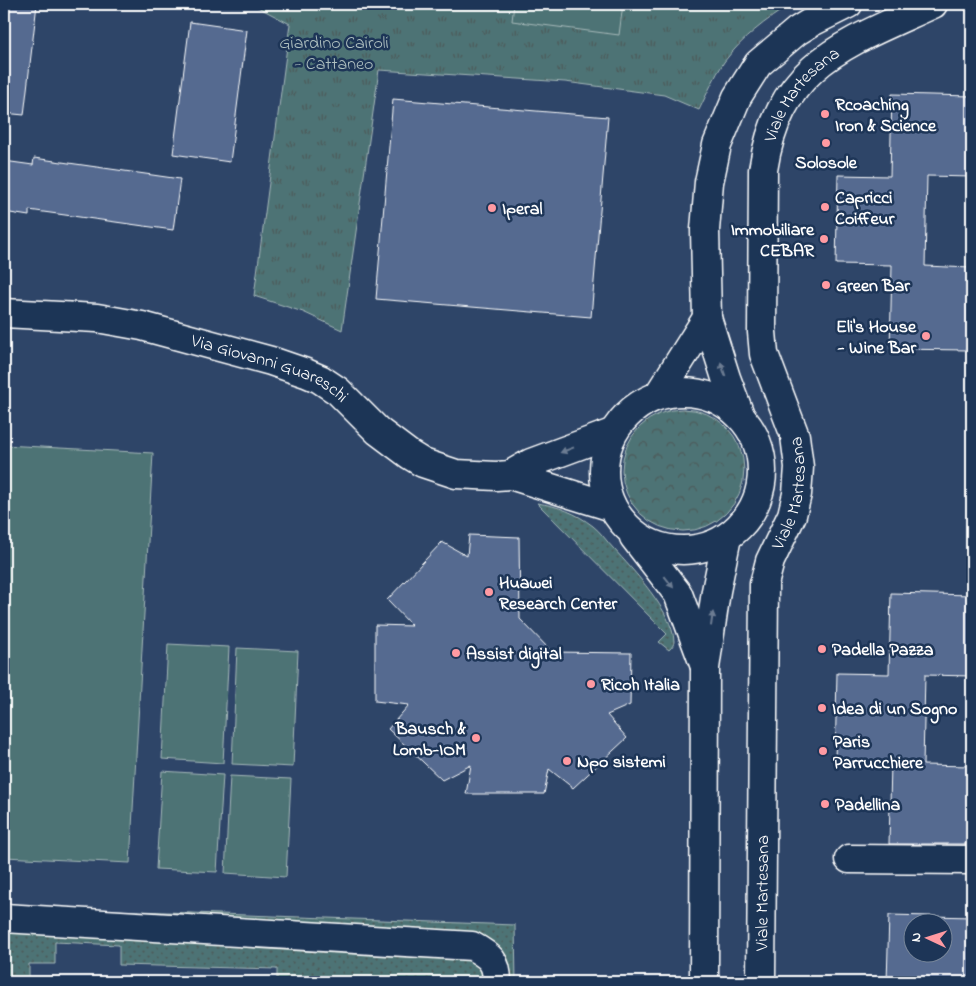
<svg xmlns="http://www.w3.org/2000/svg" width="976" height="986" font-family="'Indie Flower',sans-serif">
<style>
.grass{fill:url(#grass-dots);stroke:#a6b9ba}
.forest{fill:url(#forest-crowns);stroke:#a6b9ba}
.park{fill:url(#park-tufts);stroke:#a6b9ba}
.pitch{fill:#4e7374;stroke:#a6b9ba}
.water{fill:url(#water-rules);stroke:#8ea7b9}
.building{fill:#546a90;stroke:#fff;fill-rule:evenodd}
.lines{fill:none;stroke-linecap:round;stroke-linejoin:round}
.minor-casing{stroke:#fff;stroke-width:31}
.minor{stroke:#1d3557;stroke-width:28}
.oneway{fill:#6c7c92}
.poi-dot{fill:#ff9aa2;stroke:#1d3557;stroke-width:2}
.labels{text-anchor:middle;stroke-width:5;stroke-linejoin:round;paint-order:stroke}
.park-label{font-size:18px;fill:#afc0c0;stroke:#1d3557}
.street-label{font-size:18px;fill:#fff;stroke:#1d3557}
.poi-label{font-size:18px;font-weight:bold;fill:#fff;stroke:#1d3557;text-anchor:start}
</style>
<defs>
<pattern id="grass-dots" width="8" height="8" patternUnits="userSpaceOnUse" patternTransform="scale(1.25)"><rect width="8" height="8" fill="#4e7374"/><path d="M2 2h.1M6 6h.1" fill="none" stroke="#4d5a5a" stroke-width="1.8" stroke-linecap="round"/></pattern>
<pattern id="forest-crowns" width="20" height="18" patternUnits="userSpaceOnUse" patternTransform="scale(1.25)"><rect width="20" height="18" fill="#4e7374"/><path d="M2 6a3 3 0 1 1 6 0M12 15a3 3 0 1 1 6 0" fill="none" stroke="#4d5a5a"/></pattern>
<pattern id="park-tufts" width="24" height="20" patternUnits="userSpaceOnUse" patternTransform="scale(1.25)"><rect width="24" height="20" fill="#4e7374"/><path d="M3 7l-1-3M5 7V3M7 7l1-3M15 17l-1-3M17 17v-4M19 17l1-3" fill="none" stroke="#4d5a5a"/></pattern>
<pattern id="water-rules" width="6" height="5" patternUnits="userSpaceOnUse" patternTransform="scale(1.25)"><rect width="6" height="5" fill="#436c8a"/><path d="M0 2.5h6" fill="none" stroke="#5f829c"/></pattern>
</defs>
<rect width="100%" height="100%" fill="#2e4568"/>
<filter id="ink" filterUnits="userSpaceOnUse"><feTurbulence type="fractalNoise" baseFrequency=".02" numOctaves="2"/><feDisplacementMap in="SourceGraphic" scale="10" xChannelSelector="R" yChannelSelector="G"/><feConvolveMatrix kernelMatrix="1 2 1 2 8 2 1 2 1" color-interpolation-filters="sRGB"/></filter>
<g filter="url(#ink)">
<g class="grass">
<path d="M537,503C558,506 576,513 593,526C601,532 607,542 614,549C632,569 673,612 674,641C674,645 672,647 669,650L659,642L667,634Z"/>
<polygon points="4,906 515,925 516,982 277,982 277,969 119,965 119,945 55,942 55,964 29,964 29,982 4,982"/>
</g>
<circle class="forest" cx="683" cy="470" r="61"/>
<path class="park" d="M252,4H791C766,20 742,38 724,62C714,77 707,94 699,110L664,95L565,82L379,70L342,330L303,312L254,296L290,24Z"/>
<g class="pitch">
<polygon points="514,4 623,4 619,35 512,21"/>
<polygon points="4,445 153,453 130,863 4,857"/>
<polygon points="168,644 229,647 223,763 162,759"/>
<polygon points="237,648 298,651 293,767 232,764"/>
<polygon points="162,771 223,775 217,872 156,869"/>
<polygon points="230,776 291,779 286,877 225,873"/>
</g>
<polygon class="water" points="970,405 972,405 972,540 969,540"/>
<g class="building">
<polygon points="4,4 37,4 24,115 4,113"/>
<polygon points="190,22 247,30 230,162 173,154"/>
<polygon points="892,94 972,96 972,177 927,176 925,266 971,268 969,350 890,349 892,265 836,264 838,175 890,176"/>
<polygon points="393,99 608,117 591,317 376,299"/>
<polygon points="34,158 180,179 173,230 29,210 29,216 4,212 4,161 33,165"/>
<polygon points="469,535 519,537 520,619 552,652 631,653 630,705 607,715 627,738 573,788 549,769 544,794 466,794 471,765 442,780 388,729 409,705 375,701 375,625 412,626 387,600 442,542 467,556"/>
<polygon points="891,593 972,595 972,676 925,675 923,765 970,766 968,844 889,844 891,764 835,762 837,673 889,674"/>
<path d="M889,915L972,917L971,982H887ZM914,924H944V954H914Z"/>
</g>
<g class="lines">
<g class="minor-casing">
<g id="minor">
<path id="s1" d="M4,313L97,318L142,326L271,361L306,373L320,379L338,391L378,431L410,455L423,463L456,474L496,476L510,475L531,463L612,433"/>
<circle cx="683" cy="471" r="79"/>
<polyline points="659,394 707,318"/>
<polyline points="740,415 726,378 707,318 705,230 709,182 717,145 737,97 758,64 797,31 810,23 848,4"/>
<polyline points="510,475 612,507"/>
<polyline points="634,537 678,594 704,664"/>
<polyline points="849,859 972,860"/>
<path d="M4,918L472,946C490,956 497,961 497,982"/>
<polyline points="704,982 705,668 716,591 727,537"/>
<path id="s2" d="M761,982L764,584L770,561L792,515L797,494L799,467L795,436L764,354L762,332L763,170C779,63 846,44 933,4"/>
</g>
</g>
<use href="#minor" class="minor"/>
</g>
<defs><path id="oneway-solid" d="M-6-.8H1V-3.2L6.5 0L1 3.2V.8H-6Z" transform="scale(1.25)"/></defs>
<g class="oneway">
<use href="#oneway-solid" transform="translate(723 369) rotate(-108)"/>
<use href="#oneway-solid" transform="translate(567 450) rotate(159)"/>
<use href="#oneway-solid" transform="translate(669 582) rotate(52)"/>
<use href="#oneway-solid" transform="translate(712 619) rotate(-82)"/>
</g>
</g>
<g class="poi-dot">
<circle cx="825" cy="114" r="5"/>
<circle cx="826" cy="143" r="5"/>
<circle cx="825" cy="207" r="5"/>
<circle cx="492" cy="208" r="5"/>
<circle cx="824" cy="239" r="5"/>
<circle cx="826" cy="285" r="5"/>
<circle cx="926" cy="336" r="5"/>
<circle cx="489" cy="592" r="5"/>
<circle cx="822" cy="649" r="5"/>
<circle cx="456" cy="653" r="5"/>
<circle cx="591" cy="684" r="5"/>
<circle cx="822" cy="708" r="5"/>
<circle cx="476" cy="738" r="5"/>
<circle cx="823" cy="751" r="5"/>
<circle cx="567" cy="761" r="5"/>
<circle cx="825" cy="804" r="5"/>
</g>
<g class="labels">
<g class="park-label">
<text x="334" y="48">Giardino Cairoli<tspan x="334" dy="21">- Cattaneo</tspan></text>
</g>
<g class="street-label">
<text dy="6" stroke="none"><textPath href="#s2" startOffset="912">Viale Martesana</textPath></text>
<text dy="6" stroke="none"><textPath href="#s1" startOffset="274">Via Giovanni Guareschi</textPath></text>
<text dy="6" stroke="none"><textPath href="#s2" startOffset="494">Viale Martesana</textPath></text>
<text dy="6" stroke="none"><textPath href="#s2" startOffset="89">Viale Martesana</textPath></text>
</g>
<g class="poi-label">
<text x="835" y="110">Rcoaching<tspan x="835" dy="21">Iron &amp; Science</tspan></text>
<text x="826" y="168" text-anchor="middle">Solosole</text>
<text x="835" y="203">Capricci<tspan x="835" dy="21">Coiffeur</tspan></text>
<text x="502" y="214">Iperal</text>
<text x="814" y="235" text-anchor="end">Immobiliare<tspan x="814" dy="21">CEBAR</tspan></text>
<text x="836" y="291">Green Bar</text>
<text x="916" y="332" text-anchor="end">Eli's House<tspan x="916" dy="21">- Wine Bar</tspan></text>
<text x="499" y="588">Huawei<tspan x="499" dy="21">Research Center</tspan></text>
<text x="832" y="655">Padella Pazza</text>
<text x="466" y="659">Assist digital</text>
<text x="601" y="690">Ricoh Italia</text>
<text x="832" y="714">Idea di un Sogno</text>
<text x="466" y="734" text-anchor="end">Bausch &amp;<tspan x="466" dy="21">Lomb-IOM</tspan></text>
<text x="833" y="747">Paris<tspan x="833" dy="21">Parrucchiere</tspan></text>
<text x="577" y="767">Npo sistemi</text>
<text x="835" y="810">Padellina</text>
</g>
</g>
<rect width="976" height="986" fill="none" stroke="#1d3557" stroke-width="20"/>
<rect x="10" y="10" width="956" height="966" fill="none" stroke="#fff" stroke-width="2" filter="url(#ink)"/>
<g transform="translate(928 938) rotate(274)"><circle r="24" fill="#1d3557" stroke="#77869a"/>
<path d="M0-4L9 19L0 12L-9 19Z" fill="#ff9aa2"/>
<text y="-8" font-size="14" font-weight="bold" text-anchor="middle" fill="#ffffff">N</text>
</g>
</svg>
